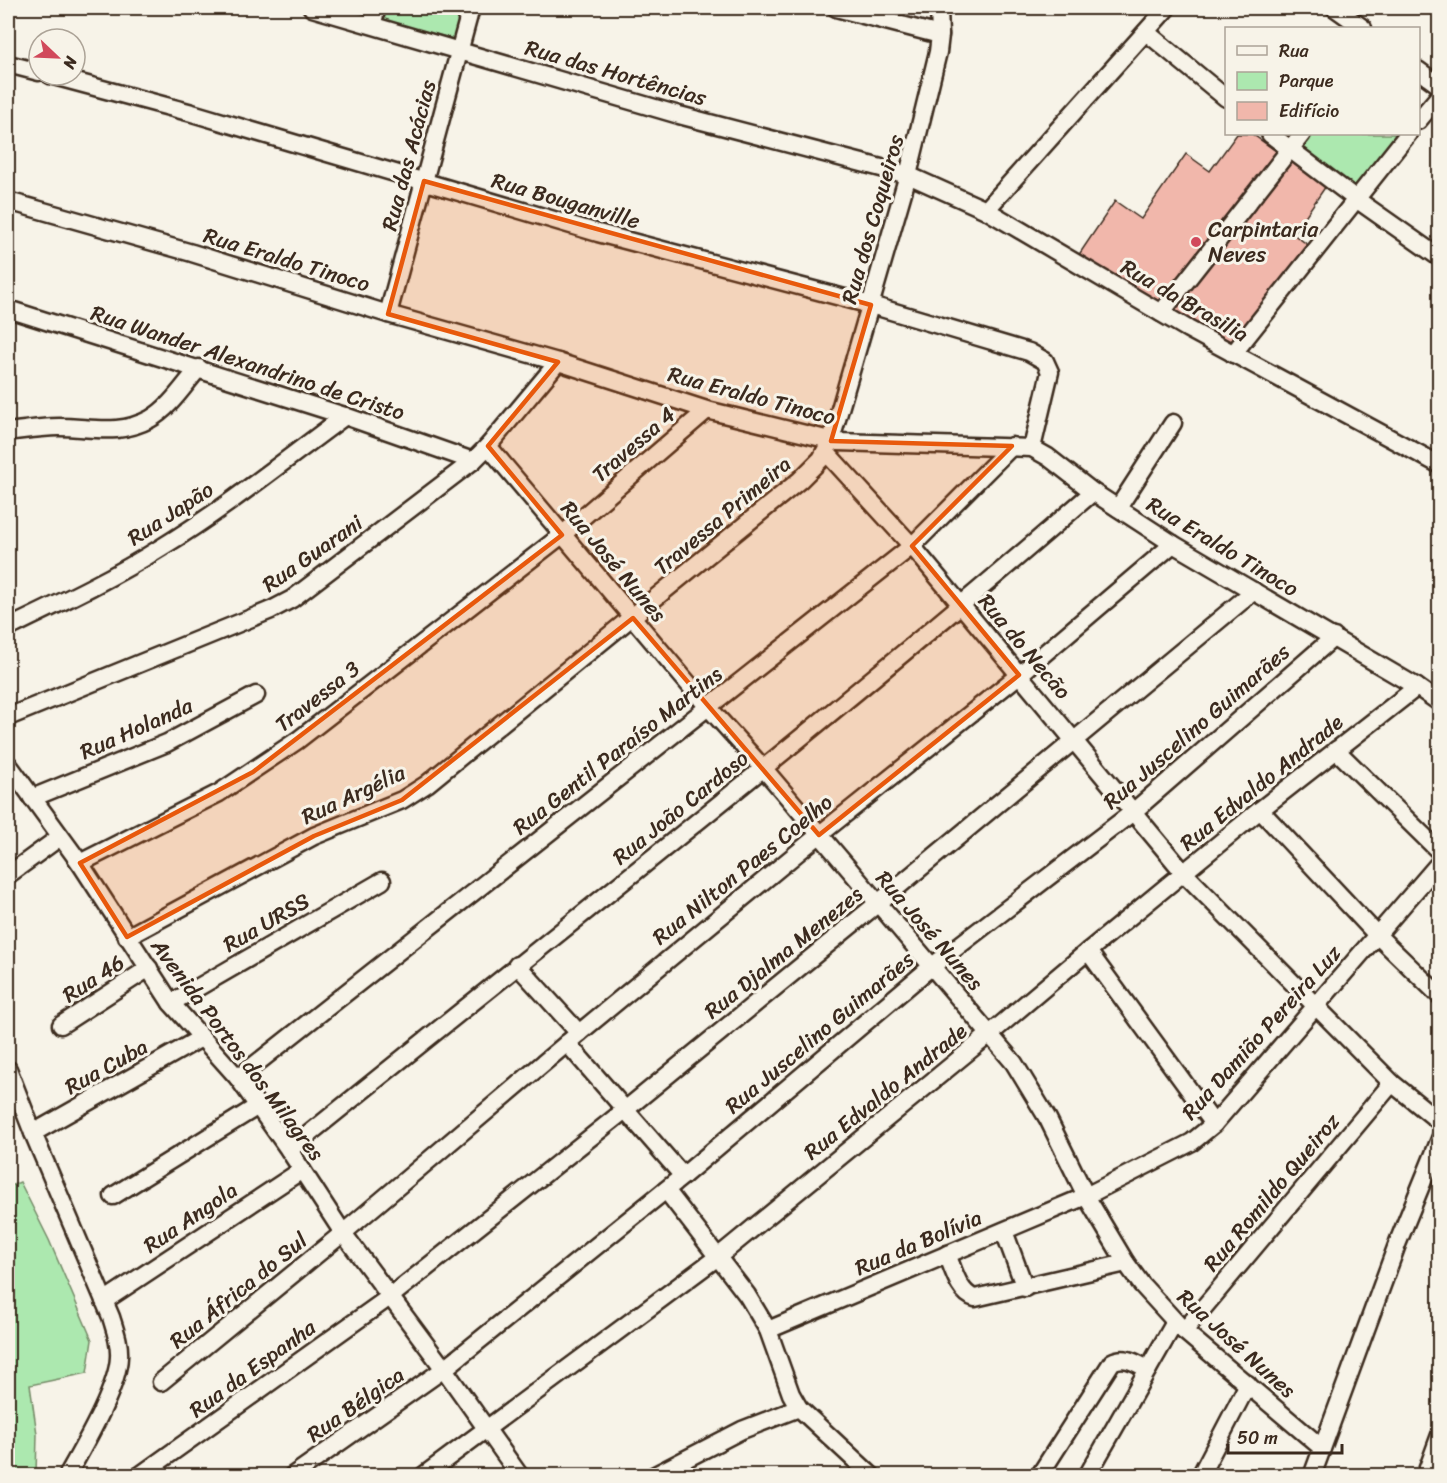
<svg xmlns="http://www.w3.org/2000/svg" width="1447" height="1483" font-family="Sriracha,sans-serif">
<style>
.green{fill:#ace8af;stroke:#748966;stroke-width:1.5}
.building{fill:#f1b7ab;stroke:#3b2a1e;stroke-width:1.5}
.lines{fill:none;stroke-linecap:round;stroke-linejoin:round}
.minor-casing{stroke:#3b2a1e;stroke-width:21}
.minor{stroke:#f7f3e8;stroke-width:16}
.marked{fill:#e8590c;fill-opacity:0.2;stroke:#e8590c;stroke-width:4.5;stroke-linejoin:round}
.poi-dot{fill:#d1495b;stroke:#f7f3e8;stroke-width:2}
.labels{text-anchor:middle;stroke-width:6;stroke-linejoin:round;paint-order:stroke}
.street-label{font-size:22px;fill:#3b2a1e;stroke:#f7f3e8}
.poi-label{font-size:22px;fill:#3b2a1e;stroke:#f7f3e8;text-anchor:start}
</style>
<rect width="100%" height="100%" fill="#f7f3e8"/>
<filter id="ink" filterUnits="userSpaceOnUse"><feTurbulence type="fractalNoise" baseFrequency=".0167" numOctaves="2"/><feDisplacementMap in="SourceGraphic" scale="12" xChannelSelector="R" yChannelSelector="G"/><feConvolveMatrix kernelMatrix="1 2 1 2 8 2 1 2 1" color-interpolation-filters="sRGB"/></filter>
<g filter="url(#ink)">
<g class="green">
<polygon points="381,8 462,8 454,39 378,19"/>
<polygon points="1313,134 1397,134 1355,187 1303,147"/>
<polygon points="20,1182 49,1240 92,1340 87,1373 30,1385 37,1434 36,1475 8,1475 8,1187"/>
</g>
<polygon class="building" points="1237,134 1252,134 1326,186 1293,234 1315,250 1233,354 1074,262 1115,201 1141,219 1186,154 1210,171"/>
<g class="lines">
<g class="minor-casing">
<g id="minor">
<polyline points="312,8 679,115 908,175 986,210 1188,329 1440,465"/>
<polyline points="836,8 940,35"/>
<polyline points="1335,8 1363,28"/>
<polyline points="372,25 377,8"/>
<polyline points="1146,32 1226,98"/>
<polyline points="8,64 39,72"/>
<polyline points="1418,70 1440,86"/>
<polyline points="50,75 192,113 598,233 871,305 1029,352 1045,361 1050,372 1032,448"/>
<polyline points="1418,121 1440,95"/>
<polyline points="1270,134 1356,199 1440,258"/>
<polyline points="8,201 192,253 388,314 558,362 707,410 838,442 1032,448 1048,457 1093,492 1173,544 1417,687 1440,703"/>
<polyline points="986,210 1167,8"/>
<polyline points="8,309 345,416 473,461"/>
<polyline points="1161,313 1302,134"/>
<polyline points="388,314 471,8"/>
<polyline points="1233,354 1408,134"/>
<path d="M8,432C24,430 42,427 59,427C92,427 118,436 150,419C170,408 184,385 199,368"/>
<polyline points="488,446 708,707 764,769 1014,1063 1048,1119 1086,1196 1126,1263 1142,1285 1184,1331 1322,1448"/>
<polyline points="826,452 912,546 1184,873 1392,1083 1440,1122"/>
<polyline points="1118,508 1173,423"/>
<path d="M8,628C60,603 113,578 162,547C226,508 285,460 345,416"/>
<polyline points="8,717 271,610 292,599 473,461 488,446 558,362"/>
<polyline points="1336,750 1440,852"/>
<polyline points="8,764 80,863 171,1003 238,1078 289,1150 343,1233 444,1369 520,1476"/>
<polyline points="32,798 167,743 256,695"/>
<polyline points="1260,810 1377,935 1440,996"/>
<polyline points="80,863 219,793 298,740 562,535 707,410"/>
<polyline points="8,875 60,837"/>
<polyline points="127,937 314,836 402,800 427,784 800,480 821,459 831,440 908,175 938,52 940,35 939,8"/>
<polyline points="1088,951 1214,1124"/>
<polyline points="517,965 579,1033"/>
<polyline points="171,1003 382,881"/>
<polyline points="61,1025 149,968"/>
<polyline points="567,1043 683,1176"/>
<path d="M8,1069L33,1133L111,1317C115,1330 120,1343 119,1357C118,1388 83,1447 67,1476"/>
<polyline points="238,1078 912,546 1012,446"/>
<polyline points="33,1133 201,1038"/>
<path d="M289,1150C558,932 832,719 1093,492"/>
<polyline points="666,1190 747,1295 768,1330 791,1394 799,1408 872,1476"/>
<polyline points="113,1196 258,1106"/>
<polyline points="1004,1231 1025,1288"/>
<path d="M947,1254C953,1268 959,1294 975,1298L1126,1263"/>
<polyline points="104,1301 302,1170"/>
<polyline points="768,1330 1086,1196 1192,1142 1214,1124 1440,862"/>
<polyline points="1184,1331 1392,1083"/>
<polyline points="161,1382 343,1233 579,1033 819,835 1019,675 1173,544"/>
<polyline points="139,1476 391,1296 625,1110 877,904 1254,591"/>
<polyline points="292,1476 444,1369 683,1176 931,967 1133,812 1334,637"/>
<polyline points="423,1476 719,1256 991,1033 1088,951 1260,810 1417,687"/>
<polyline points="653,1476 742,1430 799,1408"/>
<path d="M1039,1476L1112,1362C1125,1355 1136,1363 1148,1369"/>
<polyline points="1087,1476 1175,1322"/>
<polyline points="1200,1476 1248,1384"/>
<polyline points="1312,1476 1398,1242 1440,1139"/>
<polyline points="1425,1476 1440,1435"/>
</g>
</g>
<use href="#minor" class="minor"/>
</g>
</g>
<path class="marked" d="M424,181L871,305L831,441L1012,446L912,546L1019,675L819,835L633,618L402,800L314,836L127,937L80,863L253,772L562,535L488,446L558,362L388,314Z"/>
<circle class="poi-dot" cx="1196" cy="242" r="6"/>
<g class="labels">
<g class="street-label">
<text transform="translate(616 72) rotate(16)" y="8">Rua das Hortências</text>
<text transform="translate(408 155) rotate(-75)" y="8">Rua das Acácias</text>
<text transform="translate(566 200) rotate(16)" y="8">Rua Bouganville</text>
<text transform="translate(872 219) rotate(-74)" y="8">Rua dos Coqueiros</text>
<text transform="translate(287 259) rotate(17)" y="8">Rua Eraldo Tinoco</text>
<text transform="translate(1185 300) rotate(30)" y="8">Rua da Brasilia</text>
<text transform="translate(248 362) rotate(18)" y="8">Rua Wander Alexandrino de Cristo</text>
<text transform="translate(752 395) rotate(15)" y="8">Rua Eraldo Tinoco</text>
<text transform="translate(633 444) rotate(-41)" y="8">Travessa 4</text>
<text transform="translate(170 513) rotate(-33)" y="8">Rua Japão</text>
<text transform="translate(722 515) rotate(-40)" y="8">Travessa Primeira</text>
<text transform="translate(1223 546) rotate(31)" y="8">Rua Eraldo Tinoco</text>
<text transform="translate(312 553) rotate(-35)" y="8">Rua Guarani</text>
<text transform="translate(614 561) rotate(50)" y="8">Rua José Nunes</text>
<text transform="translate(1025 646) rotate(50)" y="8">Rua do Necão</text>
<text transform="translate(317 696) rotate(-38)" y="8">Travessa 3</text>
<text transform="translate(1196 726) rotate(-41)" y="8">Rua Juscelino Guimarães</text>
<text transform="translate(136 728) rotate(-24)" y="8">Rua Holanda</text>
<text transform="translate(617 750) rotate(-38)" y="8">Rua Gentil Paraíso Martins</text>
<text transform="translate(1261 782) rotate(-39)" y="8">Rua Edvaldo Andrade</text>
<text transform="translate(353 794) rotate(-25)" y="8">Rua Argélia</text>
<text transform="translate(680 807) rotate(-39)" y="8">Rua João Cardoso</text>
<text transform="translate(742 869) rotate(-39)" y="8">Rua Nilton Paes Coelho</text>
<text transform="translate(266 922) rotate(-30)" y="8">Rua URSS</text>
<text transform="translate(930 930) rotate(49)" y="8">Rua José Nunes</text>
<text transform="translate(783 952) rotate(-39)" y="8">Rua Djalma Menezes</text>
<text transform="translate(93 978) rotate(-33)" y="8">Rua 46</text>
<text transform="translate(819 1032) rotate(-40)" y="8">Rua Juscelino Guimarães</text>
<text transform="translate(1261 1032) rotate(-48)" y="8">Rua Damião Pereira Luz</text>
<text transform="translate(238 1049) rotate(53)" y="8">Avenida Portos dos Milagres</text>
<text transform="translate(106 1066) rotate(-29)" y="8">Rua Cuba</text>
<text transform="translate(885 1091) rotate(-39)" y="8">Rua Edvaldo Andrade</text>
<text transform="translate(1271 1192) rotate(-50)" y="8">Rua Romildo Queiroz</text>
<text transform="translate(190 1217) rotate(-34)" y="8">Rua Angola</text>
<text transform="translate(918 1242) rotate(-23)" y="8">Rua da Bolívia</text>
<text transform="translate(238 1290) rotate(-39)" y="8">Rua África do Sul</text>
<text transform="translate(1237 1343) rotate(42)" y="8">Rua José Nunes</text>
<text transform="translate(252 1368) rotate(-36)" y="8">Rua da Espanha</text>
<text transform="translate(355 1404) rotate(-35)" y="8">Rua Bélgica</text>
</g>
<g class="poi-label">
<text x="1208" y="237">Carpintaria<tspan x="1208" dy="25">Neves</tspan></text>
</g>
</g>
<rect width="1447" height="1483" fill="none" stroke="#f7f3e8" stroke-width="30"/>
<rect x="15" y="15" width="1417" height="1453" fill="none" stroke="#3b2a1e" stroke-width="2" filter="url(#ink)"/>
<rect x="1225" y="27" width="195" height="108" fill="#f7f3e8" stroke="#aca397" stroke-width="1.5"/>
<rect x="1237" y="46" width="30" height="9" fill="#f7f3e8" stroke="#aca397" stroke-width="1.5"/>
<text x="1279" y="57" font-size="18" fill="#3b2a1e">Rua</text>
<rect x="1237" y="72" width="30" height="18" fill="#ace8af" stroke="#aca397" stroke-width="1.5"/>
<text x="1279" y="87" font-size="18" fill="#3b2a1e">Parque</text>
<rect x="1237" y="102" width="30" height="18" fill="#f1b7ab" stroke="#aca397" stroke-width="1.5"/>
<text x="1279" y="117" font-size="18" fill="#3b2a1e">Edifício</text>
<g transform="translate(57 57) rotate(113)"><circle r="28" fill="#f7f3e8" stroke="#aca397" stroke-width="1.5"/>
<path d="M0-4.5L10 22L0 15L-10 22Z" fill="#d1495b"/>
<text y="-9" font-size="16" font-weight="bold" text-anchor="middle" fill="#3b2a1e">N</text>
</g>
<path d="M1228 1444v9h114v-9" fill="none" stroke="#3b2a1e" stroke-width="3"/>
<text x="1237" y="1444" font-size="18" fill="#3b2a1e" stroke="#f7f3e8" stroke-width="4.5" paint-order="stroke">50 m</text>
</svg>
